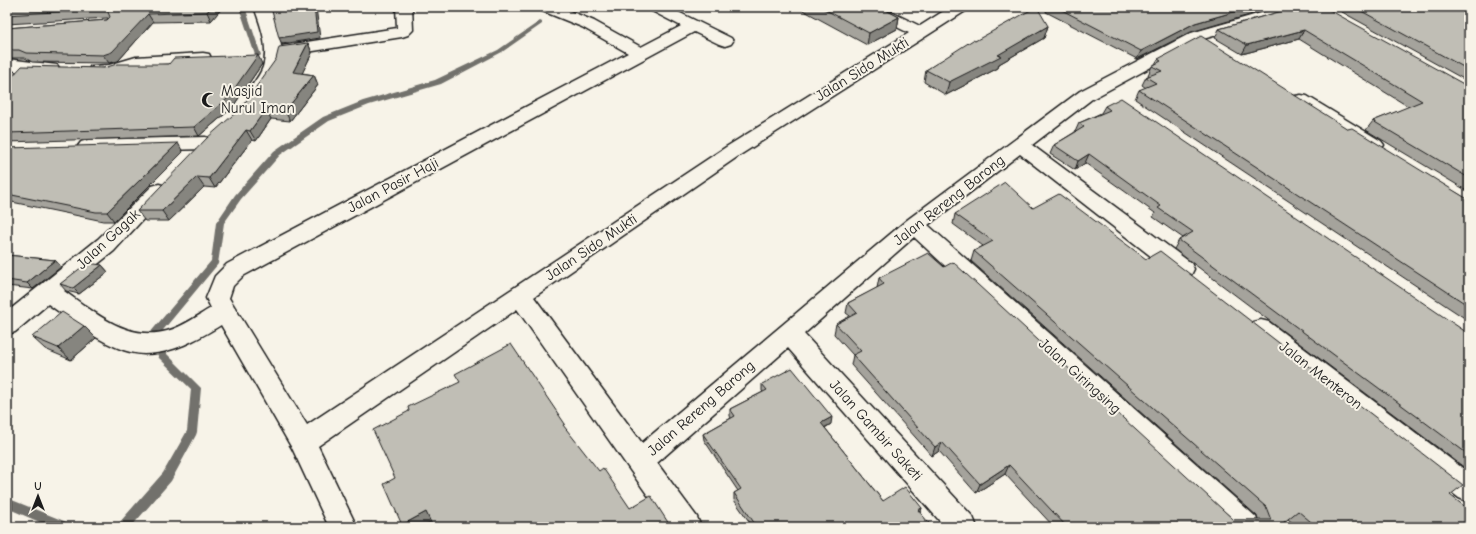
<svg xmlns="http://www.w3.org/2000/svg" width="1476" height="534" font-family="'Comic Neue',sans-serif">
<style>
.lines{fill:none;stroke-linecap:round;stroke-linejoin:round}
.stream{fill:#72716c;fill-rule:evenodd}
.minor-casing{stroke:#1c1c1c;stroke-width:3}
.minor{fill:#f7f3e8;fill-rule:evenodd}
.wall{fill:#a5a39c;stroke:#1c1c1c}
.shaded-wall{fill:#86857f;stroke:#1c1c1c}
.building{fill:#c0beb5;stroke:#1c1c1c}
.labels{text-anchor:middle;stroke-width:4;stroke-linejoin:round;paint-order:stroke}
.street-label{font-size:15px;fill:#1c1c1c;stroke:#f7f3e8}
.poi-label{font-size:15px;fill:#1c1c1c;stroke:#f7f3e8;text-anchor:start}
</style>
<rect width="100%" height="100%" fill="#f7f3e8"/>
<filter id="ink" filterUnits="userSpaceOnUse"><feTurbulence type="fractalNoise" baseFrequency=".025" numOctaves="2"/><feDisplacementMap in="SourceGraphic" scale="8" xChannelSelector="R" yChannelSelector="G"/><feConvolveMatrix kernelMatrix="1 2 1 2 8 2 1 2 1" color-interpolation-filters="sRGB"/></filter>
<g filter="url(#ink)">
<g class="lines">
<g class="stream">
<polygon points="239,7 245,7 261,55 260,56 256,56 255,55"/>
<polygon points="540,21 542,22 542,24 502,52 441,84 369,105 329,121 280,155 241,199 224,223 218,264 159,335 166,353 201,388 197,432 196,435 171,481 131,527 117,527 119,523 163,473 187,431 191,389 159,358 149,334 211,261 216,223 235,195 274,151 323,117 363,101 435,80 498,50"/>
<polygon points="7,498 69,523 71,527 51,527 7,508"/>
</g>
<g class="minor-casing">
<g id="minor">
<path d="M254,7H270L278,29L281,46L397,28L396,7H412L413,30L408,35L402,37L282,56C279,70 272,82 263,95L257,96L251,95L248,91C253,84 260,75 263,67C269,47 261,26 254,7Z"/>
<path d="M538,7H560L594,21L641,47L681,26L650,10L648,7H668L731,38L733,41L731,44L725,46L719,44L694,32L243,276L233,286L229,298L307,425L726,147L909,33L862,10L860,7H881L920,26L950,7H969L967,10L740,155L534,297L642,443L907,220L1080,91L1191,33L1282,7H1307L1305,10L1203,39L1092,99L1032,145L1191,263L1194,269L1191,275L1183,277L1175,275L1020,154L928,225L1256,517L1260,527H1226L914,237L804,334L973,517L977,527H945L788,348L657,463L697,517L701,527H670L517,309L318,446L357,527H329L293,450L221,325C198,339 172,354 144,354C111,353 74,322 48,304L15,332L7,334V312L98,239L152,186L159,184L166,186L169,191L114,251L64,291C94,312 128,342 167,331C183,327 197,316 211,308L206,298L215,276L227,264L628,53L582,27L540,10Z"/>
<path d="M203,53L209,54L211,58L209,62C187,67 162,65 140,67C122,68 109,78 91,74L88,70L91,66L109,65L136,57Z"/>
<path d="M7,59L57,65L60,69L57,73C47,75 33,75 22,73C16,72 13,69 7,69Z"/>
<polygon points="1301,95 1307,96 1381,141 1384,145 1381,149 1374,151 1367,149 1295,104 1292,100 1295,96"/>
<polygon points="205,137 212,139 214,143 212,147 205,149 88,152 81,150 78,146 81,142 88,140"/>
<polygon points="1261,320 1269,322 1469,473 1469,502 1459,498 1253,336 1249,329 1253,322"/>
</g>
</g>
<use href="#minor" class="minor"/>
</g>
<g class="wall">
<polygon points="7,7 223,7 211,21 153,22 118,61 109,63 32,62 25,58 7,58 7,28 107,20 108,18 106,18 7,24"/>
<polygon points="797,7 880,7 899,17 897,29 867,45"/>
<polygon points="1047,7 1277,7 1191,32 1137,59 1046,12"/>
<polygon points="1296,7 1469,87 1469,192 1366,130 1373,121 1409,107 1299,39 1242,54 1215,38 1219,29"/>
<polygon points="1333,7 1469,7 1469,82"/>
<polygon points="1048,26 1044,38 999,64 998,68 946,95 924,82 926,70 975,41"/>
<polygon points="308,43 312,53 302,73 314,75 318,85 290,121 271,119 256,141 252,140 215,188 204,187 169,221 145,221 137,211 241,108"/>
<polygon points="1158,59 1348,129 1469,200 1469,321 1135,99 1139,90 1146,88 1142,85 1146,77 1149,75 1148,75 1152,66 1155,64"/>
<polygon points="169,64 262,64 232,108 199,136 7,142 7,82 104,68"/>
<polygon points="1105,106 1469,334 1469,471 1174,249 1179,240 1183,238 1153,217 1155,213 1085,163 1075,170 1050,154 1054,145 1075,132 1079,123 1101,113"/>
<polygon points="7,148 183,152 114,221 103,221 7,201"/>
<polygon points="1033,208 1450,495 1469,527 1297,527 1288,519 1279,527 1054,527 1005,474 976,493 939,451 932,456 851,365 853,355 834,334 836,324 850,316 846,313 848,303 877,288 879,278 944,267 1234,520 1258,520 1257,516 971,261 974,251 983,246 953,224 955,214"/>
<polygon points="7,255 55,260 61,267 33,289 7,286"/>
<polygon points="102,265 108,272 79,294 66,291 60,284"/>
<polygon points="32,337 96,338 71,360 45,349"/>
<polygon points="762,384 831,424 825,428 883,501 922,508 920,513 932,527 753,527 734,500 734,493 738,491 704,440 703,434 731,418 730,416 730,409 763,392 762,391"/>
</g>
<g class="shaded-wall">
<polygon points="211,7 223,7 211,21 207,12"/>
<polygon points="314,7 316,7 320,38 282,44 279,38"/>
<polygon points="1251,7 1277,7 1191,32 1137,59 1141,51 1195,23"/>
<polygon points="148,14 153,22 118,61 109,63 103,55"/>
<polygon points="899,17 897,29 867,45 869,33"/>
<polygon points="1048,26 1044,38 999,64 998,68 946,95 949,82"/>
<polygon points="1304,30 1299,39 1242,54 1247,45"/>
<polygon points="308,43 312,53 298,82 293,72"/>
<polygon points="258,55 262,64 232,108 199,136 194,127"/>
<polygon points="314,75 318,85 290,121 285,111"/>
<polygon points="266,109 271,119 256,141 250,131"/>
<polygon points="246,130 252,140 215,188 209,178"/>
<polygon points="178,143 183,152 114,221 107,212"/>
<polygon points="1089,154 1085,163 1075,170 1078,161"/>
<polygon points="197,177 204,187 169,221 162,211"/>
<polygon points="55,260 61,267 33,289 27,283"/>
<polygon points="102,265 108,272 79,294 73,288"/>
<polygon points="84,326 96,338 71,360 58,348"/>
<polygon points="832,417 831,424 820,430 821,423"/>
<polygon points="942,442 939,451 932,456 935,447"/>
<polygon points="1009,465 1005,474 976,493 980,484"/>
<polygon points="922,508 920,514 918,510"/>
<polygon points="426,512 432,521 421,527 404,527 402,525"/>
</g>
<g class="building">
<polygon points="7,7 211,7 207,12 148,14 112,52 103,55 26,53 19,50 7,50 7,28 107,20 110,17 108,12 101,9 7,15"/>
<polygon points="271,7 314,7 317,32 279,38"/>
<polygon points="820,7 880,7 899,17 869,33"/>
<polygon points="1036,7 1037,7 1048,26 998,55 1001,56 949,82 926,70 973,40 975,41"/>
<polygon points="1056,7 1251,7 1195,23 1141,51"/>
<polygon points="1296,7 1324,7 1469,87 1469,178 1373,121 1422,101 1304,30 1247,45 1219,29"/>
<polygon points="1354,7 1469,7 1469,70"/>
<polygon points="1201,36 1348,129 1352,128 1469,200 1469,306 1139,90 1156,83 1146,77 1162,71 1152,66 1161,61 1158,59"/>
<polygon points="308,43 293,72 314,75 285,111 266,109 250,131 246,130 209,178 197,177 162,211 137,211 207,138 241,108 276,59 279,47"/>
<polygon points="258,55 227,99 194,127 7,133 7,82 22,66 104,68 117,64 169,64 174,58"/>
<polygon points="1121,98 1469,334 1469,455 1179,240 1193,232 1158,208 1161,206 1089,154 1078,161 1054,145 1084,127 1079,123 1110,110 1105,106"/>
<polygon points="178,143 107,212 96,212 7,194 7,148"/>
<polygon points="1005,182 1033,208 1059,194 1146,259 1160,251 1463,485 1450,495 1469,510 1469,527 1317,527 1298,511 1278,527 1067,527 1009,465 980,484 942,442 935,447 853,355 861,351 836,324 857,313 848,303 884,284 879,278 928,253 944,267 953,262 1234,520 1271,520 1266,507 974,251 993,241 955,214"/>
<polygon points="7,255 55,260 27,283 7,280"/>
<polygon points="87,263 102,265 73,288 60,284"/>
<polygon points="62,312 84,326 58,348 32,337"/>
<polygon points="511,344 565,424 563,425 599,471 603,468 630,508 651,496 671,527 433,527 426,512 402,525 384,484 395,478 373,430 409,411 408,407 460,382 455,374"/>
<polygon points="792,368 832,417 821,423 883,501 905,487 922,508 918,510 932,527 757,527 734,493 741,489 703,434 735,416 730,409 767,390 762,384"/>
</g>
</g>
<defs>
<g id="mosque-bare" transform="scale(1.2)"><path d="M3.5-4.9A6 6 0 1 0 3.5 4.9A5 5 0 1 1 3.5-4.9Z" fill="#1c1c1c" stroke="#f7f3e8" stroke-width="2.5" paint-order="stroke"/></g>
</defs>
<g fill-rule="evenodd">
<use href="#mosque-bare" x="209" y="100"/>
</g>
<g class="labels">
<g class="street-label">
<text transform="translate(862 69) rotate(-32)" y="5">Jalan Sido Mukti</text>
<text transform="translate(393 185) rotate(-28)" y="5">Jalan Pasir Haji</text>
<text transform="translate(949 200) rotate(-38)" y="5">Jalan Rereng Barong</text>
<text transform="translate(108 239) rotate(-43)" y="5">Jalan Gagak</text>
<text transform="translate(591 247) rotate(-34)" y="5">Jalan Sido Mukti</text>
<text transform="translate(1321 375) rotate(38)" y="5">Jalan Menteron</text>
<text transform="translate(1080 376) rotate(42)" y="5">Jalan Giringsing</text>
<text transform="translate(701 408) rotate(-41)" y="5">Jalan Rereng Barong</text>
<text transform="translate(876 430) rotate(48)" y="5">Jalan Gambir Saketi</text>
</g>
<g class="poi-label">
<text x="221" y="96">Masjid<tspan x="221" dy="17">Nurul Iman</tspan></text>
</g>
</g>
<rect width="1476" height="534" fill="none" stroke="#f7f3e8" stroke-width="24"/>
<rect x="12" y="12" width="1452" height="510" fill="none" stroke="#1c1c1c" stroke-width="1.5" filter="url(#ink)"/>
<g transform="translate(38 496)" stroke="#f7f3e8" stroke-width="3" paint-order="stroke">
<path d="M0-3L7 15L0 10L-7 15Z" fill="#1c1c1c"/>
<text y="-6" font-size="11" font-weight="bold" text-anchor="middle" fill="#1c1c1c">U</text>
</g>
</svg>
